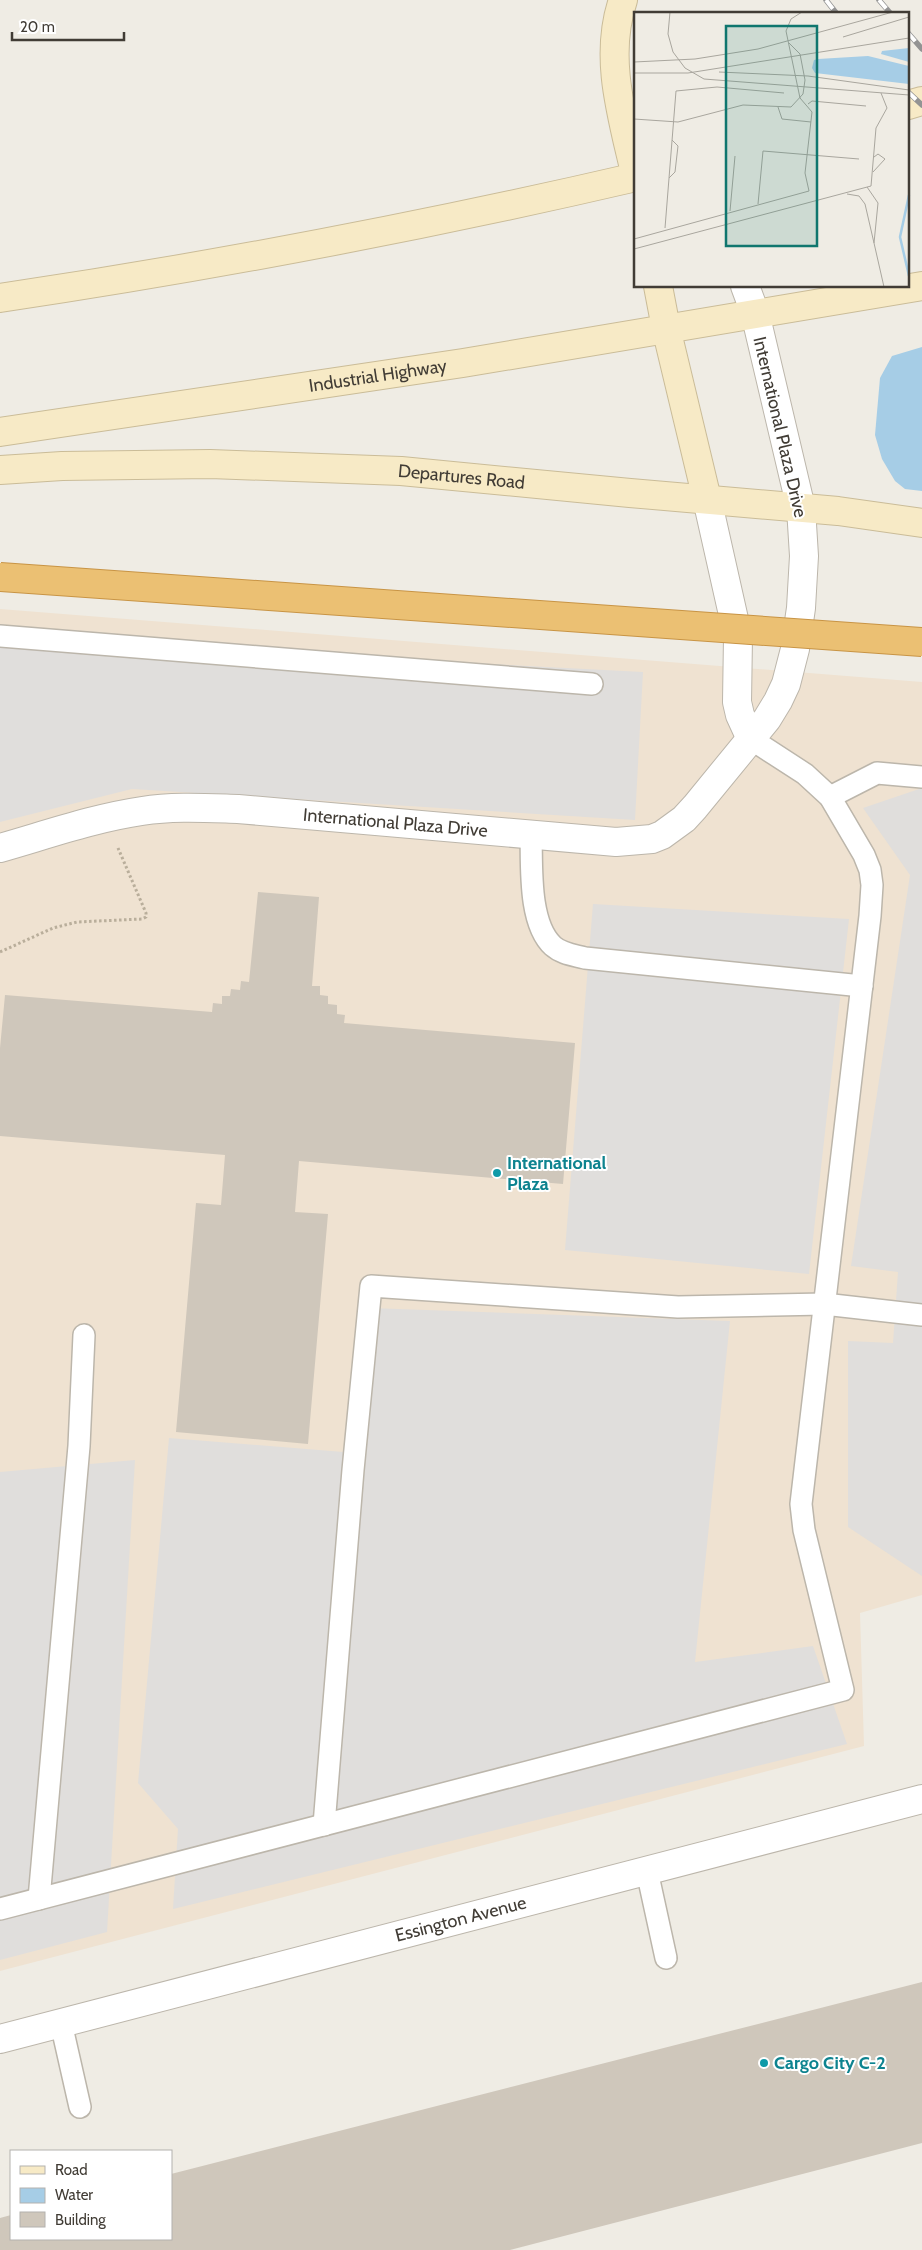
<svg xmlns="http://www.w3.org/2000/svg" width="922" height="2250" font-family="Cabin,sans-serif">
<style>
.commercial{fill:#efe2d1}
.parking{fill:#e0dedc}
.water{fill:#a6cde6}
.building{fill:#cfc7bb}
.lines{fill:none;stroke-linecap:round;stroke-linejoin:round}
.lane-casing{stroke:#bcb6ab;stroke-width:24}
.street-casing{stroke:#bcb6ab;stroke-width:30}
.secondary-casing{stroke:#cabc98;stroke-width:30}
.path{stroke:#b9ae9b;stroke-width:3;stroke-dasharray:2.5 2.5;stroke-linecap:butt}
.lane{stroke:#fff;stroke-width:21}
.street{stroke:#fff;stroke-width:28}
.secondary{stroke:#f7eac6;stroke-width:28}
.rail-casing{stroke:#939393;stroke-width:5.5}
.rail{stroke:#fff;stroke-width:4;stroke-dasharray:11;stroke-linecap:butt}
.highway-bridge-casing{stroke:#c89445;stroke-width:30;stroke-linecap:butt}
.highway-bridge{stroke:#ebc073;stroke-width:28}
.culture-dot{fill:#0f9aa8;stroke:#fff;stroke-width:2}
.labels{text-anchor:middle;stroke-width:4;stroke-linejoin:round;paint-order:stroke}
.street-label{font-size:18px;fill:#413c35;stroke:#fff}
.culture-label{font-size:18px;font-weight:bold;fill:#0d838f;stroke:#fff;text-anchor:start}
.inset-river{fill:none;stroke:#a6cde6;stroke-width:2.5}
.inset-road{fill:none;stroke:#a9a69e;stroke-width:1}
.view{fill:#0f766e;fill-opacity:0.15;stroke:#0f766e;stroke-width:2.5}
.inset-edge{fill:none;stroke:#413c35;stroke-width:2.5}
</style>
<rect width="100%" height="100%" fill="#efece4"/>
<polygon class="commercial" points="0,609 922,682 922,1595 860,1613 864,1746 0,1971"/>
<g class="parking">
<polygon points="0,628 88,643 643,672 635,820 132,789 0,822"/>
<polygon points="922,788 922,1576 848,1527 848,1341 893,1343 898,1272 851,1266 910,875 863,808"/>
<polygon points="593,904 849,919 809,1274 565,1250"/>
<polygon points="370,1308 730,1321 695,1662 813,1646 847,1744 173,1909 178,1829 138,1783 169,1438 356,1453"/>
<polygon points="135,1460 107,1932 0,1960 0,1472"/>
</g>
<polygon class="water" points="922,347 922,491 905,489 895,481 882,459 875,435 880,378 892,356"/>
<g class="building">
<polygon points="258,892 319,897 312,986 320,986 320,995 328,996 328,1004 337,1005 337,1014 345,1015 344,1023 575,1043 563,1184 299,1161 295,1212 328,1214 308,1444 176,1432 196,1203 221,1205 225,1155 0,1136 0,1048 5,995 212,1012 213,1003 222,1004 222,996 230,996 231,989 240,990 241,981 249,982"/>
<polygon points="922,1982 922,2143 510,2250 0,2250 0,2218 11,2215 11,2239 171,2239 171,2174"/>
</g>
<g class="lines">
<g class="lane-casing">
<g id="lane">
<polyline points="0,636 592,684"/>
<polyline points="830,797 877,773 922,777"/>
<path d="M531,835C532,865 528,923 553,946C562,954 574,955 585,958L862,986"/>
<polyline points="324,1825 353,1470 371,1286 678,1307 824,1304 922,1315"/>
<polyline points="647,1871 666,1958"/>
<polyline points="39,1899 79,1446 84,1335"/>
<polyline points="0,1909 843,1690 804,1530 801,1504 870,916 872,885 870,870 864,855 830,797 805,774 751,739"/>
<polyline points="61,2023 80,2107"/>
</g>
</g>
<g class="street-casing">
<g id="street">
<polyline points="707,499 738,637 737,702 740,715 751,739"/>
<path id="s1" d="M0,848C46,835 94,818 142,811C173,806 206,808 238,809L616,842L652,839L662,835L684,819L695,807L767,719L778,701L786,684L795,649L801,608L804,556L801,508L755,313L745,286"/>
<path id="s2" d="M0,2039L922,1799"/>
</g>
</g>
<g class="secondary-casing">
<g id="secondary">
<path d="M623,0C603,58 623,119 636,177"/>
<polyline points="908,105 922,101"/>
<polyline points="658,286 666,328 707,499"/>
<path d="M0,298C214,266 425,226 636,177"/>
<path id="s3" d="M0,432L463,363L922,286"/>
<path id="s4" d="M0,470L62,466L210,464L401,471L630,493L838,511L922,523"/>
</g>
</g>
<polyline class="path" points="0,952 53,928 77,922 142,919 146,917 146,913 118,848"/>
<use href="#lane" class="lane"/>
<use href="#street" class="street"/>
<use href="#secondary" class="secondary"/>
<g class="rail-casing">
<g id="rail">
<polyline points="826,0 837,14"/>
<polyline points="879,0 891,14"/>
<polyline points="908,33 922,49"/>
<polyline points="908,92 922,105"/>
</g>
</g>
<use href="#rail" class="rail"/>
<g class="highway-bridge-casing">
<polyline id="highway-bridge" points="0,577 922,642"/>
</g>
<use href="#highway-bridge" class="highway-bridge"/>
</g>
<g class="culture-dot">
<circle cx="497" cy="1173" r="5"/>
<circle cx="764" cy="2063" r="5"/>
</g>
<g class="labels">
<g class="street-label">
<text dy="6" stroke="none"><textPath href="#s3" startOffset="382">Industrial Highway</textPath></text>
<text transform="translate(780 427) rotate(77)" y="6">International Plaza Drive</text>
<text dy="6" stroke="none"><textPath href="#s4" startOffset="462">Departures Road</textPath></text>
<text dy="6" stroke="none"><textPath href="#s1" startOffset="401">International Plaza Drive</textPath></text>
<text dy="6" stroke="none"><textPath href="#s2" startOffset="476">Essington Avenue</textPath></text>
</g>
<g class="culture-label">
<text x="507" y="1169">International<tspan x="507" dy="21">Plaza</tspan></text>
<text x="774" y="2069">Cargo City C-2</text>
</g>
</g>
<g transform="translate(634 12)">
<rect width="275" height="275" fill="#efece4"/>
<path d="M275,36V50L247,42L248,39ZM234,44L275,54V72L181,61L178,56L180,48L184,47Z" fill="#a6cde6"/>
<path class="inset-river" d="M275,183L266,225L275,264"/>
<path class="inset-road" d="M36,0L34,22L39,40L51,56L70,67L275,83M209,25L275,5M0,50L61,47L124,37L259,0M85,60L174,64L275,78M0,61H54L275,26M166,86L152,19L157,7L168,0M174,92L178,89L232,94M144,95L148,107L177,110M0,107L44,110L109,93L157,95L169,82L171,68L166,42L155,31M239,160L251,147L244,142L240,145M35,166L41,160L44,134L38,128M213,182L225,184L231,192L240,231L244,191L233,175M124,192L129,139L225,147M96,199L101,144M31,216L42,79L83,75L150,81M0,227L175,179L171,161L178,100L166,86M240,231L250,275M0,237L237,174L242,116L253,96L247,81"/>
<path class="view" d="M92,14H183V234H92Z"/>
<rect width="275" height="275" class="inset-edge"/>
</g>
<rect x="10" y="2150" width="162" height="90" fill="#ffffff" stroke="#b3b1ae"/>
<rect x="20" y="2166" width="25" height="8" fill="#f7eac6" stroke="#b3b1ae"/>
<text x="55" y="2175" font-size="15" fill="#413c35">Road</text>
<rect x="20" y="2188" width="25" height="15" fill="#a6cde6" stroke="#b3b1ae"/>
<text x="55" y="2200" font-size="15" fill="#413c35">Water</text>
<rect x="20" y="2212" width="25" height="15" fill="#cfc7bb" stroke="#b3b1ae"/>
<text x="55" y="2225" font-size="15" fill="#413c35">Building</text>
<path d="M12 32v8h112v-8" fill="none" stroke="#413c35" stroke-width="2.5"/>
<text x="20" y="32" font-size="15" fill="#413c35" stroke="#ffffff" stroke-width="4" paint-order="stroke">20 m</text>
</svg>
